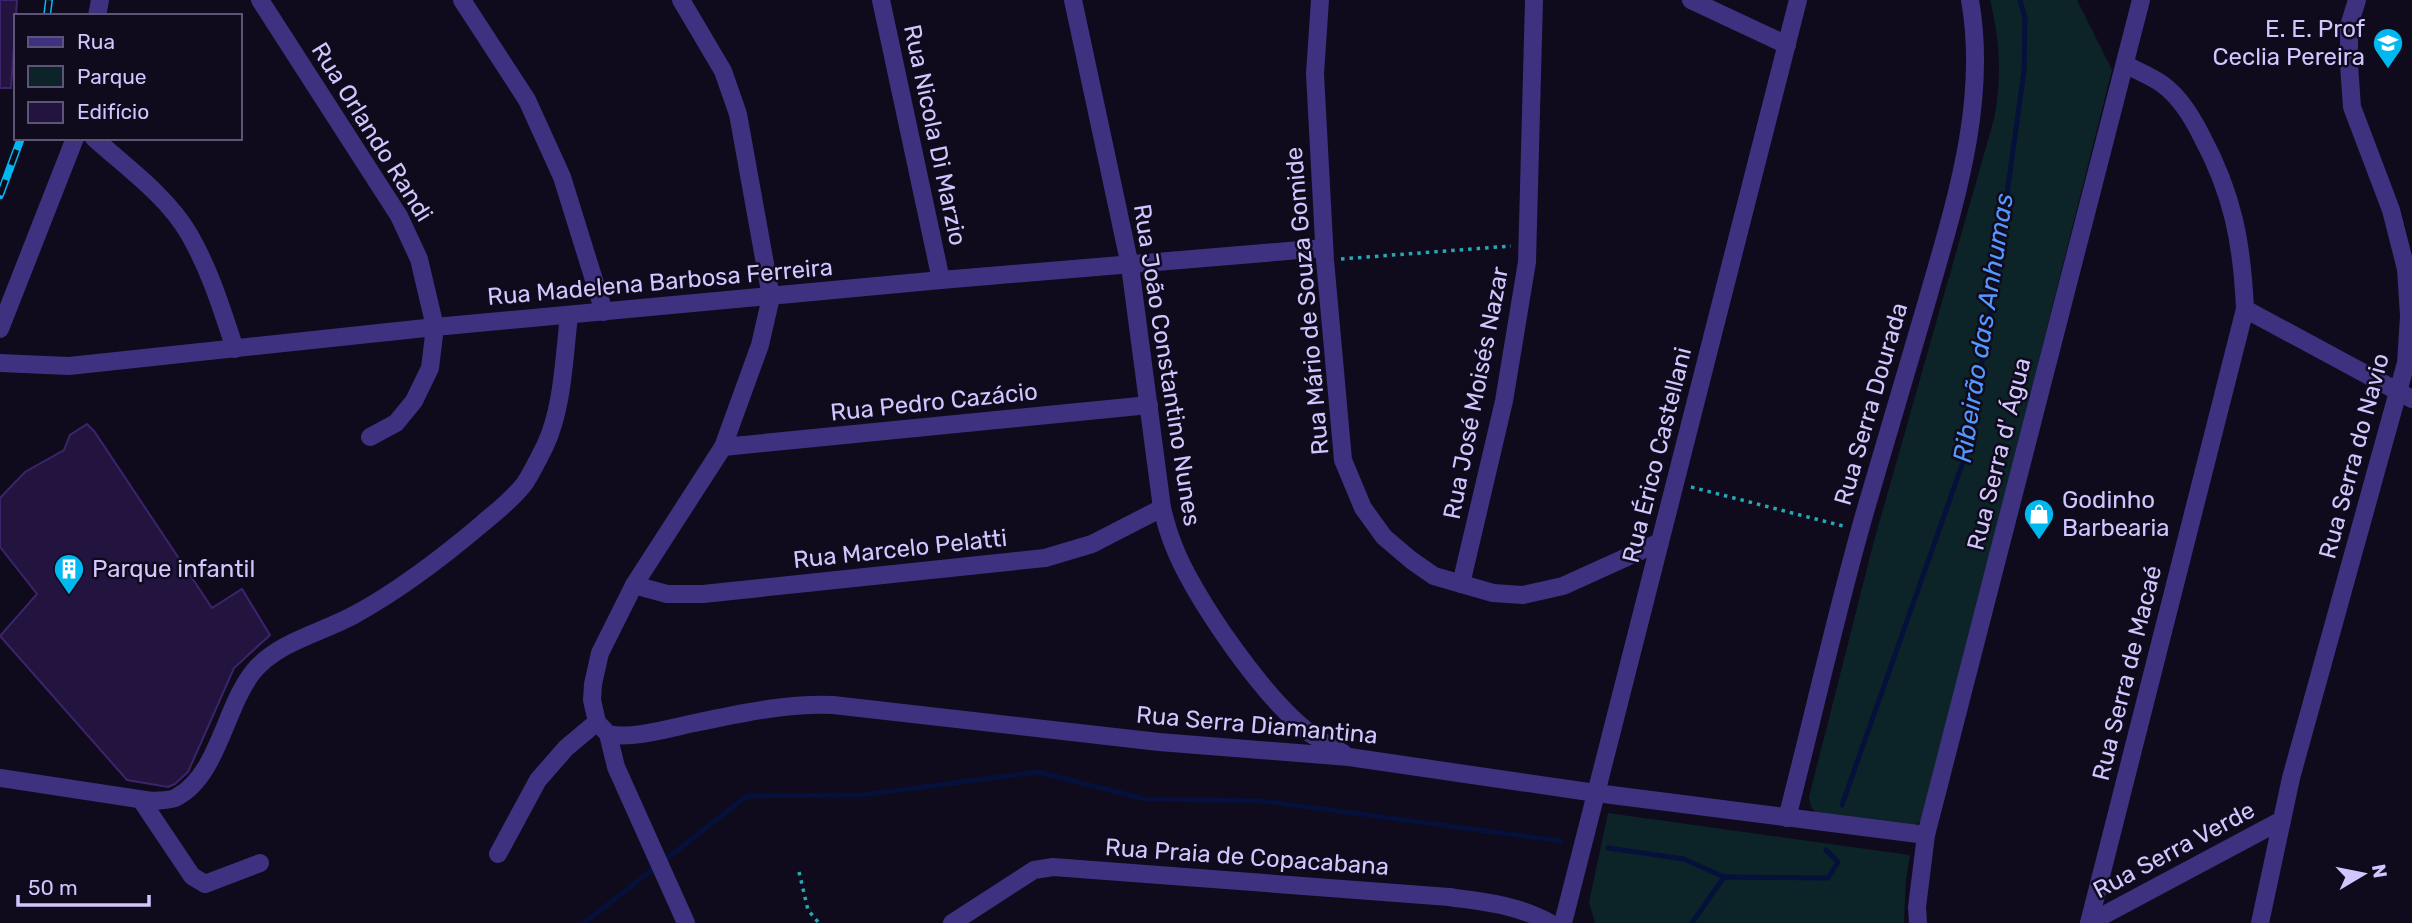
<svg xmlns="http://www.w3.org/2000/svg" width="2412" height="923" font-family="Rubik,sans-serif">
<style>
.green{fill:#0c2427}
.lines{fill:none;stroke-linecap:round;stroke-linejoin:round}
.stream{stroke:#05113a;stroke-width:5}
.building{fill:#23143f;stroke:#3c246d;stroke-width:2}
.path{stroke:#23aab5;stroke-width:3.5;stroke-dasharray:3.5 5;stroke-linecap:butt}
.minor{stroke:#3e317f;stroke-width:18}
.rail-casing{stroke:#00b8f0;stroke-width:8}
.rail{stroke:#0f0a1c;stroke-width:5;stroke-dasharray:16;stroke-linecap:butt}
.labels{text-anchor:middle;stroke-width:5;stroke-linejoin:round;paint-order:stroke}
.poi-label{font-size:24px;fill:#d3c5ff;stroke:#0f0a1c;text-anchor:start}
.street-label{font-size:24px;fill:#d3c5ff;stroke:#0f0a1c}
.water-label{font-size:26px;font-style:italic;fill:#5398ff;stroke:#0f0a1c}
</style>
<rect width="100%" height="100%" fill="#0f0a1c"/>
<g class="green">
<path d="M1990,0H2077L2112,70L1923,820L1912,827L1815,812L1811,807L1809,797L1874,541L1994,119C2002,78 2000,41 1990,0Z"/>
<polygon points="1608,813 1910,855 1906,880 1904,923 1595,923 1589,902"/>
</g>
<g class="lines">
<g class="stream">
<polyline points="1842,805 1968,448 1996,274 2024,71 2025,18 2020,0"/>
<polyline points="1608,848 1684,859 1724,877"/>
<polyline points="584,923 747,796 862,795 1038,772 1145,799 1262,801 1561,841"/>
<polyline points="1692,923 1724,877 1828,878 1838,862 1826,850"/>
</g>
</g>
<g class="building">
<polygon points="0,0 17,0 11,88 0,88"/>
<polygon points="87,424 94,431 212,608 242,589 270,635 234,668 188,772 175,784 168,787 127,780 0,636 37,594 0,547 0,498 25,472 64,450 70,435"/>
</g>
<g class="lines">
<g class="path">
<polyline points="1341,259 1511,246"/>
<polyline points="1691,487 1843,526"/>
<polyline points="799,872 808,910 819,923"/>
</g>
<g class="minor">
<polyline points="260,0 399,216 419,259 435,327 430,368 414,401 396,423 370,437"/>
<polyline points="462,0 527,100 562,177 604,312"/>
<path d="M681,0L723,71L738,114L771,297L760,345L723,447L634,585L600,653L593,684L592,700L597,722L608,734C632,740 674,727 699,722C743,713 788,703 833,705L1159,742L1349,757L1596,793L1926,835"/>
<polyline points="881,0 941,280"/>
<path d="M1073,0L1130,266L1162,508C1165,520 1168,532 1173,544C1192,596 1266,701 1311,734C1321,741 1333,747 1343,753"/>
<polyline points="1320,0 1315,74 1325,260 1343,460 1363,508 1384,537 1411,560 1434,576 1493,593 1523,595 1563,586 1660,542"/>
<polyline points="1691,0 1787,45"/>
<polyline points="97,16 100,0"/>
<path d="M94,138C126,167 167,196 189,234C210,270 222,310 235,349"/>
<polyline points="2245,309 2412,399"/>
<polyline points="0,329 75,138"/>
<polyline points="0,363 69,366 435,327 941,280 1324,248"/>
<polyline points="723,447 1149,405"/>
<polyline points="1461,584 1504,401 1527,262 1534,0"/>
<polyline points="634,585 667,594 703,594 1045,558 1092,544 1162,508"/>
<polyline points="608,734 616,767 686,923"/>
<path d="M0,778L152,801C159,800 171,801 177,797C218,775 225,707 253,672C277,642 321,633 354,615C400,590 443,557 483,523C497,511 514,498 525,483C532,472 539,458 545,446C563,408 564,357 569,316"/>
<polyline points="141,800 192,876 205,884 260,863"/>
<path d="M1787,818C1814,714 1837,608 1867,505C1887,437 1907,369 1927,301C1955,203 1988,102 1970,0"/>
<polyline points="498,854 538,780 566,748 597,722"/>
<path d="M952,923L1034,870L1053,867L1449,897C1484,902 1519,905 1550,923"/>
<polyline points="1563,923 1798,0"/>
<polyline points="1918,923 1917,907 1926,835 2141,0"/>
<path d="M2089,923L2245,309C2242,243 2233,194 2201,135C2192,117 2179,96 2162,84C2151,76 2137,71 2125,64"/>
<polyline points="2089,923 2282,820"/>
<polyline points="2260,923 2291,778 2406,363 2409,316 2406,269 2391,210 2352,107 2349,65 2349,26 2357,0"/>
</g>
<g class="rail-casing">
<g id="rail">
<polyline points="47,16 49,0"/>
<polyline points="0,195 21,138"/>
</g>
</g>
<use href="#rail" class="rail"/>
</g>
<defs>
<g id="school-pin" transform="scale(1.575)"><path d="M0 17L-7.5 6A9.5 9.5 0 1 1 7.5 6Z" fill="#00b8f0" stroke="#0f0a1c"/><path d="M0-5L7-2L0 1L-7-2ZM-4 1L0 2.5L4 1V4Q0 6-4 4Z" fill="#fff"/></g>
<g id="shop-pin" transform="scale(1.575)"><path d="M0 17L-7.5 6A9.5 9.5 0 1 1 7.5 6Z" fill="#00b8f0" stroke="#0f0a1c"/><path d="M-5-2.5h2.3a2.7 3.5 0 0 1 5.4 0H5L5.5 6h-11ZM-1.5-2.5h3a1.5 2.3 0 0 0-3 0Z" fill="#fff"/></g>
<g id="building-pin" transform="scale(1.575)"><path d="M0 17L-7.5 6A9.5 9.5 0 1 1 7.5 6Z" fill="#00b8f0" stroke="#0f0a1c"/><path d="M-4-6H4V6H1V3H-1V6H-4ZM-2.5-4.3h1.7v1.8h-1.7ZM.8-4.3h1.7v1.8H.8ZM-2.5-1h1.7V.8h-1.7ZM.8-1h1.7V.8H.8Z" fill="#fff"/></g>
</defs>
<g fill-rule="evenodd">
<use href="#school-pin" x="2388" y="43"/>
<use href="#shop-pin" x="2039" y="514"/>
<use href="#building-pin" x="69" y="569"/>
</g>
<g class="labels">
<g class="poi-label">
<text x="2365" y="37" text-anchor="end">E. E. Prof<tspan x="2365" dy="28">Ceclia Pereira</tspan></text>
<text x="2062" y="508">Godinho<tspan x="2062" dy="28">Barbearia</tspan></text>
<text x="92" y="577">Parque infantil</text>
</g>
<g class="street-label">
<text transform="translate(372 132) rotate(58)" y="8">Rua Orlando Randi</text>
<text transform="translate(935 135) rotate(78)" y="8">Rua Nicola Di Marzio</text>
<text transform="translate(660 282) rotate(-5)" y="8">Rua Madelena Barbosa Ferreira</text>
<text transform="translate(1307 301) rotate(-95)" y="8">Rua Mário de Souza Gomide</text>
<text transform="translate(1167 365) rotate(81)" y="8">Rua João Constantino Nunes</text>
<text transform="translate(1476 393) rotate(-79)" y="8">Rua José Moisés Nazar</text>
<text transform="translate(934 402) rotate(-6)" y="8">Rua Pedro Cazácio</text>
<text transform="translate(1871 404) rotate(-74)" y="8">Rua Serra Dourada</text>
<text transform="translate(1999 454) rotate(-76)" y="8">Rua Serra d' Água</text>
<text transform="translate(1657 455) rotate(-76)" y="8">Rua Érico Castellani</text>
<text transform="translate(2354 456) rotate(-75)" y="8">Rua Serra do Navio</text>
<text transform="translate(900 549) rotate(-6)" y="8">Rua Marcelo Pelatti</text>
<text transform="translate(2127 673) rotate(-76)" y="8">Rua Serra de Macaé</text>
<text transform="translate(1257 725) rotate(5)" y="8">Rua Serra Diamantina</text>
<text transform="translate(2174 850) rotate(-28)" y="8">Rua Serra Verde</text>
<text transform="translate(1247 857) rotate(4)" y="8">Rua Praia de Copacabana</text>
</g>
<g class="water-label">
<text transform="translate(1983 328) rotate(-81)" y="9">Ribeirão das Anhumas</text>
</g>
</g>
<rect x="14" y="14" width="228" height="126" fill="#0f0a1c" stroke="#5d5577" stroke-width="2"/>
<rect x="28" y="37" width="35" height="10" fill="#3e317f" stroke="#5d5577" stroke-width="2"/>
<text x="77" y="49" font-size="21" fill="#d3c5ff">Rua</text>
<rect x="28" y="66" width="35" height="21" fill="#0c2427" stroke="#5d5577" stroke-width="2"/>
<text x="77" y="84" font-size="21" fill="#d3c5ff">Parque</text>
<rect x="28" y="102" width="35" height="21" fill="#23143f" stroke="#5d5577" stroke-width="2"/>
<text x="77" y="119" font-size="21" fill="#d3c5ff">Edifício</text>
<g transform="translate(2363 874) rotate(80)" stroke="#0f0a1c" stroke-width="5" paint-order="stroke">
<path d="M0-5L12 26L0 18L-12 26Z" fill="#d3c5ff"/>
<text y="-10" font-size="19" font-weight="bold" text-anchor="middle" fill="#d3c5ff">N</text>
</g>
<path d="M18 895v10h131v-10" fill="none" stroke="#d3c5ff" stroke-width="3.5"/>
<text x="28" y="895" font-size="21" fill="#d3c5ff" stroke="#0f0a1c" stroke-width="5" paint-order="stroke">50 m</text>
</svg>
